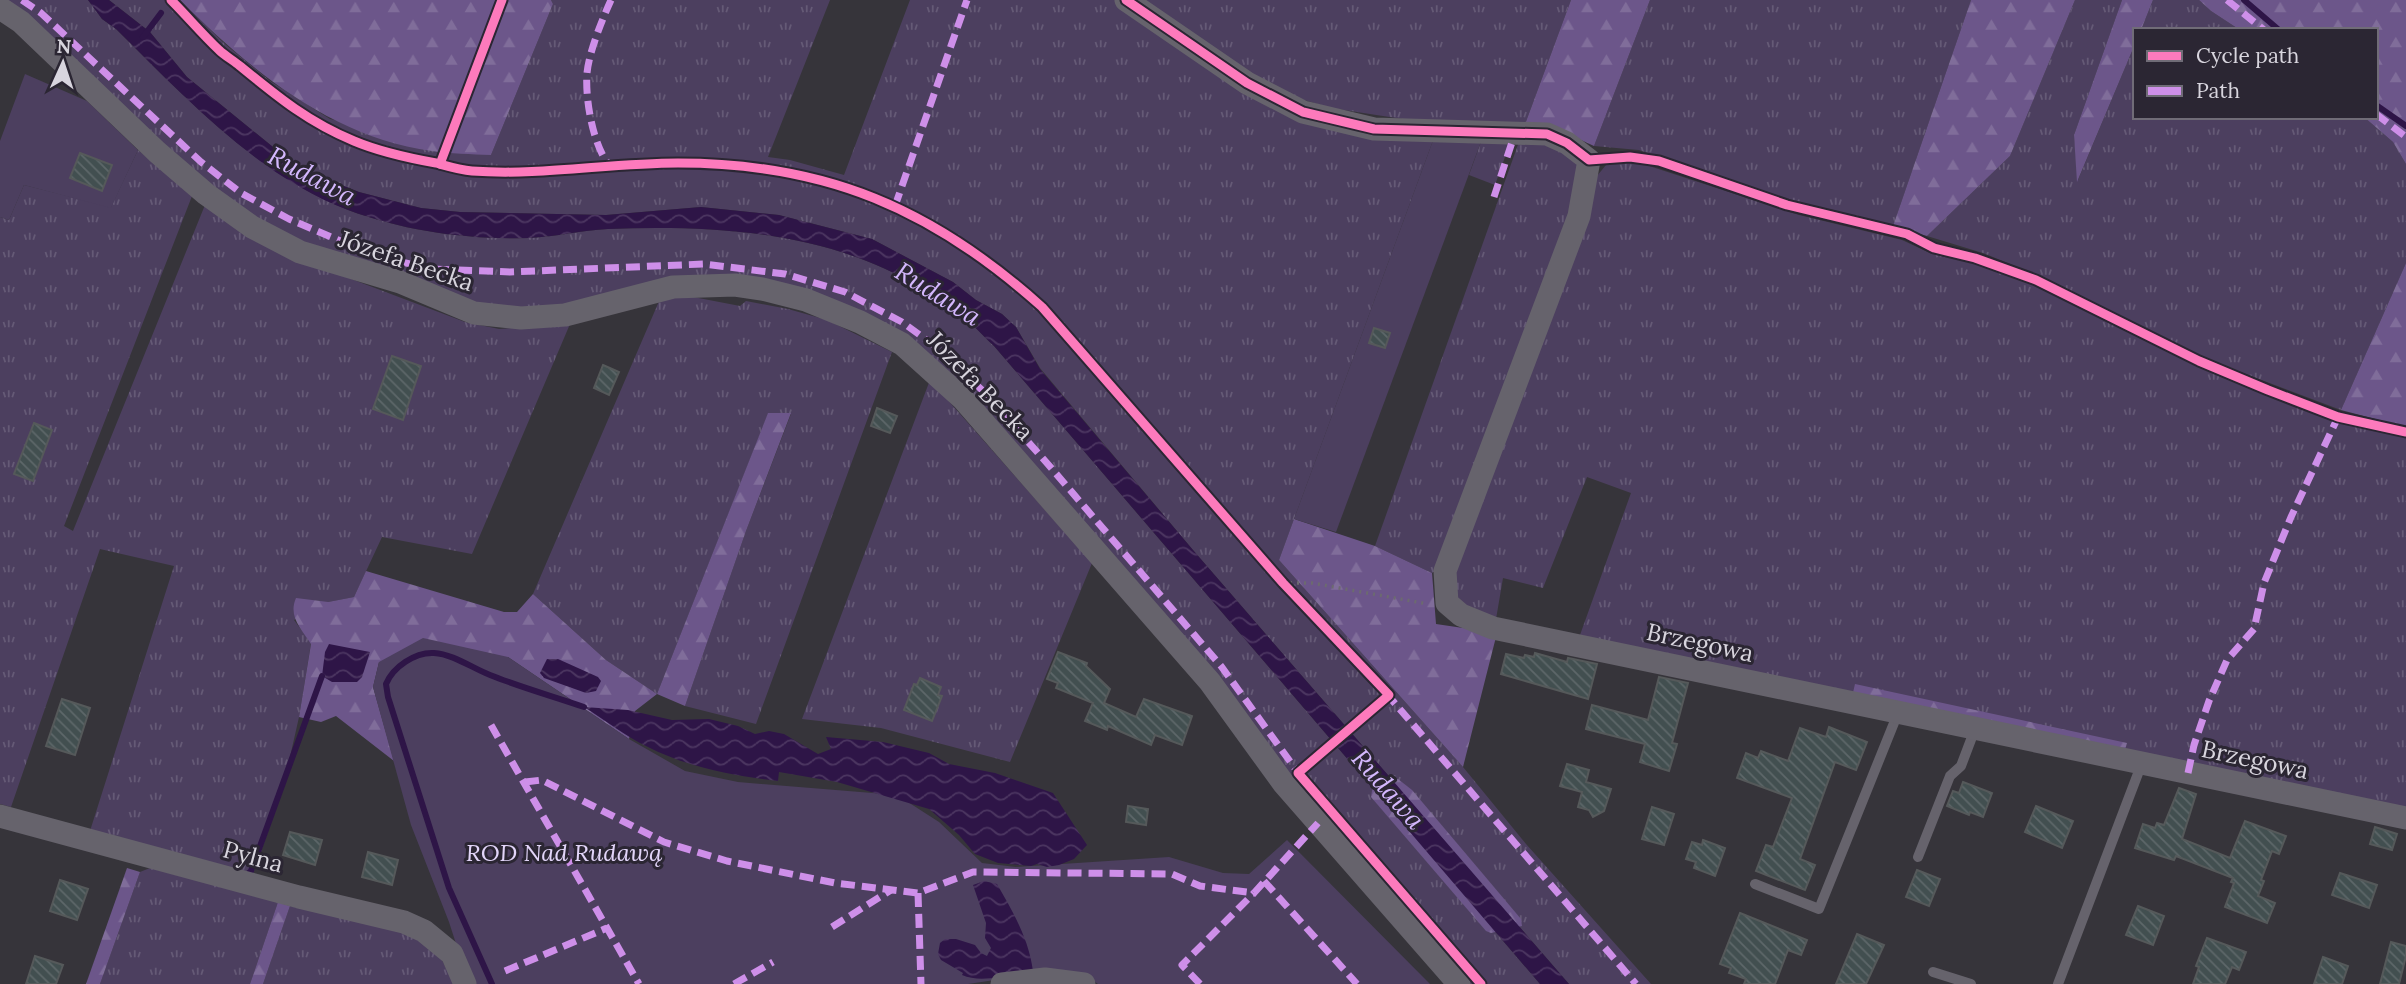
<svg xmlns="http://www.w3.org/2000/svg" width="2406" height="984" font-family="Lora,serif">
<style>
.grass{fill:url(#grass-tufts)}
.forest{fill:url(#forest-firs)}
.green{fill:#4c3f5f}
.water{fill:url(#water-waves)}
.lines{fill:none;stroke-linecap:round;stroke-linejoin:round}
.stream{stroke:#2e1547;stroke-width:6}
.building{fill:url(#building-back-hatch);stroke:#55595a;stroke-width:2}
.path{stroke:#6c6a70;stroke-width:3.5;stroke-dasharray:2 5;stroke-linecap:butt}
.lane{stroke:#66636c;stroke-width:10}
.street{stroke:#66636c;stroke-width:23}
.quiet{stroke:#ce8fe9;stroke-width:7;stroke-dasharray:14 7;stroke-linecap:butt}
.cycleway-casing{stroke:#2b2633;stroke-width:13}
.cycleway{stroke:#fd7abc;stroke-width:9}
.labels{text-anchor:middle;stroke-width:6;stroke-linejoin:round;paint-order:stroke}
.street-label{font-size:24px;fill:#d8d5de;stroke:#2b2633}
.park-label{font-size:24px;font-style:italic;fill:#e2d5f9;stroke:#2b2633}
.water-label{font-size:26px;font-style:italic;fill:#d4b8fe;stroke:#2b2633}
</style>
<defs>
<pattern id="grass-tufts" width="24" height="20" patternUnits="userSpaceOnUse" patternTransform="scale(1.75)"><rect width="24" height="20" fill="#4c3f5f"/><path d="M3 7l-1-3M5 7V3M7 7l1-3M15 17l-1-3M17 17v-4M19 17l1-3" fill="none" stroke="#655a76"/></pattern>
<pattern id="forest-firs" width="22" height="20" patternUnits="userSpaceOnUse" patternTransform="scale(1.75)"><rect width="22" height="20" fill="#6c568a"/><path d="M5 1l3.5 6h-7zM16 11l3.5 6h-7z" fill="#806d9a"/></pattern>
<pattern id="water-waves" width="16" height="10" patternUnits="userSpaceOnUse" patternTransform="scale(1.75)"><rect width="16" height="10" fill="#2e1547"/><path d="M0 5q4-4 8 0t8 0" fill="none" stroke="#4c3661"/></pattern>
<pattern id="building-back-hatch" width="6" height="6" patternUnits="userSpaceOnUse" patternTransform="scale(1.75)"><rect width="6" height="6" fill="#424f50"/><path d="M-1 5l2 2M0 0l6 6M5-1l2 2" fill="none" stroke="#5d6769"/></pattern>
</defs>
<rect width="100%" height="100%" fill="#36343a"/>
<g class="grass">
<path d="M0,0H88L102,19L116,29C184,96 257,175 348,210C404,231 469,240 529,238C556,237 582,230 608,229C714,225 826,231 920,287C932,294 946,300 956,309C969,320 981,334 994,346L1540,984H1465L954,384L778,288L611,299L505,314L355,265L240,214Z"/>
<polygon points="109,0 180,0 225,44 270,81 330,119 491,155 553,4 551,0 830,0 768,157 790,160 844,175 910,0 1115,0 1252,95 1435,135 1279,560 1463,767 1526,844 1651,984 1569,984 1193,550 1040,368 1016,327 1002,314 976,300 953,282 872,239 779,215 701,207 606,215 460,212 421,208 359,192 306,171 289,160 187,77 150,32"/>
<polygon points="1138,0 1571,0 1524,127 1422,122 1331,108 1281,93"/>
<polygon points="1650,0 1971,0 1893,226 1819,211 1639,150 1594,146"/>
<polygon points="2075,0 2122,0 2074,135 2078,180 2135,44 2135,117 2364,117 2393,142 2406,164 2406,263 2341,410 2209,360 2038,275 1983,253 1927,236 2010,156"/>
<polygon points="2153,0 2199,0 2211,11 2240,30 2141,30"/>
<polygon points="1482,139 1511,140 1495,185 1469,175"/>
<path d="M1520,139C1550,142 1577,145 1581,180L1442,567L1432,573L1375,546Z"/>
<polygon points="138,150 192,196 64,526 73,531 205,205 277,251 465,322 499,329 570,324 472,554 382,537 354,597 328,602 294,620 311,643 299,717 282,792 253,874 90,831 174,566 100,549 11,807 0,804 0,217 9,220 24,185 111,207"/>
<path d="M1624,162L1640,163L1799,215L1902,240L1932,254L1934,248L1995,264L2043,290L2199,361L2338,417L2406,432V818L1580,635L1631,493L1587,477L1543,588L1503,578L1496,619C1472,611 1459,610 1451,584L1597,176L1606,165Z"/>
<polygon points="688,296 740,306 746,301 788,309 827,320 892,352 756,724 685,706 746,531 791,414 768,414 657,694 606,660 533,594 660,299"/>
<polygon points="930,380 1092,563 1010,762 881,728 802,719"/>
<polygon points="150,868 278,902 250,984 100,984 140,872"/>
<polygon points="290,906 420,936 440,956 454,984 263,984"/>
</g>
<g class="forest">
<path d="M180,0H551L553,4L491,155C471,154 451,154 432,151C331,137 250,70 180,0Z"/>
<polygon points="1571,0 1650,0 1594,146 1557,129 1524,127"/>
<polygon points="1971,0 2075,0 2010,156 1927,236 1893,226"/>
<polygon points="2122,0 2153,0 2141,30 2135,30 2135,44 2077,182 2074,135"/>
<polygon points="2199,0 2406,0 2406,164 2393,142 2364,117 2376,117 2376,30 2240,30 2211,11"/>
<polygon points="2406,263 2406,427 2341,410"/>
<path d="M768,413H791L746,531L685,706L657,694L635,711L629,739L508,657L379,662L373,687L394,761L336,716L321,722L299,717L311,644C301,629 288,616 296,598L328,602L354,597L366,571L504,612H517L533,594L606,660L657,694Z"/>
<polygon points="1294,519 1375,546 1432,573 1436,624 1497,633 1463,767 1279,560"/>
<polygon points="1855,684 2127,743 2124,753 1852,697"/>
<polygon points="1389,778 1398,779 1412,790 1521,919 1522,926 1491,933 1486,931 1371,797 1373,785"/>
<polygon points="127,868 140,872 100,984 86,984"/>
<polygon points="278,902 290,906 263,984 250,984"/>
</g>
<g class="green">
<polygon points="25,74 87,101 138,150 111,208 24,185 9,220 0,217 0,141"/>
<polygon points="1435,135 1482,139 1336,532 1294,519"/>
<polygon points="423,638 508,657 629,739 685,771 738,782 897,795 939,822 982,863 1016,867 1169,857 1223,873 1249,874 1287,840 1430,984 1098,984 1092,980 1029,975 968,984 469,984 449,922 411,825 373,687 379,662"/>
</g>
<g class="water">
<path d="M88,0H109L150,32L187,77L289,160L306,171L359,192L421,208L460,212L606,215L701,207L779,215L872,239L953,282L976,300L1002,314L1016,327L1040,369L1193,550L1569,984H1540L994,346C981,334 969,320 956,309C946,300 932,294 920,287C826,231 714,225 608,229C582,230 556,237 529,238C469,240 404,231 348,210C257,176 184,96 116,29L102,19Z"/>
<polygon points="329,644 370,652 362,677 357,682 332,682 322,676 325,652"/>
<polygon points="547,659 558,659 598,677 601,681 596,691 586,693 544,678 540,673"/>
<path d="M584,707L628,710L672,720L709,719L738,726L755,734L769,731L784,734L818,754L831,749L826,737L883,742L929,753L949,764L995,773L1053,793L1087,845L1074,859L1059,865L1047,867L1037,864L1031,866L998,863L975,854L959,835L929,809L837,782L779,772L778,781C734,776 687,767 648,747C625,736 605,720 584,707Z"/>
<path d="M984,881L997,884C1013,912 1029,939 1033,971C1011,974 982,984 962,975L963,973L941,960L938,954L940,943L945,939H956L975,945L981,953L987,956L991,948L985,938L986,923L973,885Z"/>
</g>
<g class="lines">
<g class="stream">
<polyline points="2244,0 2279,30"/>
<polyline points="143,37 161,13"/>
<polyline points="2376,105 2406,126"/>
<polyline points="245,876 251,871 322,676"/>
<path d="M492,984L449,888L388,697L386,684C393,667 415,652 434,653C453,654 472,668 490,675C520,687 552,696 584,707"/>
</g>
</g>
<g class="building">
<polygon points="80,153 112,165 102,191 70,178"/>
<polygon points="1374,328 1390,333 1385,348 1369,343"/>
<polygon points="392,356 421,366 403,420 373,409"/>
<polygon points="603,365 619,372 609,395 594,388"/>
<polygon points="877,408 897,416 890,433 871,426"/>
<polygon points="34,423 52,430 33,481 14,474"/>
<polygon points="1058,652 1087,663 1086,666 1110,689 1104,703 1136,717 1144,699 1192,716 1182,745 1155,735 1151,745 1108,726 1107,730 1085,721 1093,703 1056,688 1058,683 1047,679"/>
<polygon points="1535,653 1567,662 1568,658 1597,664 1588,699 1501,674 1506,654 1524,658 1525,655 1534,657"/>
<polygon points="1659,677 1688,683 1672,743 1677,744 1669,771 1640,762 1645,744 1586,729 1592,705 1648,720"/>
<polygon points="920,678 941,687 938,695 942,696 932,721 904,710 914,684 917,685"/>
<polygon points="62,699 90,708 75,755 46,746"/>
<polygon points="1829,727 1867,742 1856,770 1835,762 1800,859 1815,865 1805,890 1756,871 1766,845 1773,847 1792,798 1737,778 1746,753 1758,758 1761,751 1788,761 1800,728 1826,737"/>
<polygon points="1567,764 1589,770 1586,782 1611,789 1604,811 1593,817 1589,810 1578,807 1582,792 1560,786"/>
<polygon points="1963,782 1992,793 1983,817 1970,812 1969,815 1947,806 1953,791 1959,793"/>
<polygon points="2179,788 2196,794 2182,839 2230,858 2245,821 2286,836 2279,854 2272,851 2261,880 2264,881 2258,896 2275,903 2267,923 2225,907 2234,883 2231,882 2233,878 2176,856 2174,860 2135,848 2143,824 2155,828 2157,823 2164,825"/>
<polygon points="1128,806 1148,809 1146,825 1126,822"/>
<polygon points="2036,806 2073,821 2062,848 2025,832"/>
<polygon points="1652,807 1674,814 1664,845 1642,839"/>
<polygon points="2375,827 2397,834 2392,850 2370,844"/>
<polygon points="290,832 322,840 315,865 283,855"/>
<polygon points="1703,840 1725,848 1715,876 1694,868 1696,862 1686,859 1692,842 1702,845"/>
<polygon points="368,852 398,860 392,885 362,877"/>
<polygon points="1917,870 1940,879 1929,906 1906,897"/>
<polygon points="2340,873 2377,885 2369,908 2332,895"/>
<polygon points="60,880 88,889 77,920 50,911"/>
<polygon points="2138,906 2164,916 2153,945 2126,935"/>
<polygon points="1740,913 1807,940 1801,955 1788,950 1775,984 1744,984 1746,979 1729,973 1731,968 1720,964"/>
<polygon points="1857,934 1884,945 1866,984 1836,984"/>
<polygon points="2207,938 2246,952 2239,970 2232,967 2225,984 2193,984 2199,967 2196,966"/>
<polygon points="2391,942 2406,946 2406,956 2399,984 2380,984"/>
<polygon points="35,956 63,965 56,984 26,984"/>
<polygon points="2323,957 2348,966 2342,984 2314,984"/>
</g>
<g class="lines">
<g class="path">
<polyline points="1283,583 1312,583 1428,604"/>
<polyline points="1388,696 1389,695"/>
</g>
<g class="lane">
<polyline points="1918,857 1950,776 1961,766 1975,729"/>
<polyline points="1755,884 1819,909 1898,713"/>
<polyline points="1933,972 1971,984"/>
<polyline points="2058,984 2142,763"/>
</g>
<g class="street">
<polyline points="1126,0 1247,83 1303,112 1374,129 1547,134 1567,143 1589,160 1579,216 1445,571 1447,603 1461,615 1493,628 2406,818"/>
<polyline points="0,8 21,22 157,152 206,194 252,227 300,252 400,282 474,313 521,318 565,315 673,287 735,285 762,289 806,300 860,322 902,344 963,399 1210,682 1284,784 1459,984"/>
<polyline points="0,816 299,897 404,922 424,931 452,954 465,984"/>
<polyline points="1002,984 1045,979 1084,984"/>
</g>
<g class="quiet">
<polyline points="22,0 41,13 201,162 241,193 289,219 373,255 431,269 510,272 704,264 785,274 845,292 902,322 935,346 983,391 1046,462 1221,666 1302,778"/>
<path d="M611,0C602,20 589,52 587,73C585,99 593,148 611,167"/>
<polyline points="2227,0 2264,30"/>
<polyline points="2376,114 2406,137"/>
<polyline points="1494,197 1515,133"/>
<polyline points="895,206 967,0"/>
<polyline points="1386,693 1636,984"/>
<polyline points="491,725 639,984"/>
<polyline points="2188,773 2194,745 2209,701 2227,660 2254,629 2264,583 2291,517 2338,417"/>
<polyline points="525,782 542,780 664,842 727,861 835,883 918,893 973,872 1172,874 1200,886 1254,893 1318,823"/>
<polyline points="1264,881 1357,984"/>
<polyline points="918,893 921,984"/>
<polyline points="832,927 891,890"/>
<polyline points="505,971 607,928"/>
<polyline points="734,984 773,962"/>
<polyline points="1200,984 1182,965 1254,893"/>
</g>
<g class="cycleway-casing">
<g id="cycleway">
<path d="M171,0C187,16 202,34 219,50C225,56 233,60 240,66C278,97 308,122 354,141C380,152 408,158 436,163C447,166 460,170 472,171C541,176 609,163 678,163C826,163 933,209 1042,307L1283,583L1389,695"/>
<polyline points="1126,0 1247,83 1303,112 1374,129 1547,134 1567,143 1589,160 1630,157 1659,161 1787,205 1907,234 1934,248 1975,258 2036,280 2199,361 2268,390 2338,417 2406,432"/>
<polyline points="440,164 502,0"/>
<polyline points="1388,696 1298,773 1481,984"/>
</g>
</g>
<use href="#cycleway" class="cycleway"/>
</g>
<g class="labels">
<g class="street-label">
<text transform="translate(406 261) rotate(19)" y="8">Józefa Becka</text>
<text transform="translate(980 386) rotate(46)" y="8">Józefa Becka</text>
<text transform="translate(1700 643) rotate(12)" y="8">Brzegowa</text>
<text transform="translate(2255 760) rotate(12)" y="8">Brzegowa</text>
<text transform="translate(253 857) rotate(15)" y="8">Pylna</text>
</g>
<g class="park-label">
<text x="564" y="861">ROD Nad Rudawą</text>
</g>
<g class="water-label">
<text transform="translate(312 176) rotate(28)" y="9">Rudawa</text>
<text transform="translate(938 294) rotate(32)" y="9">Rudawa</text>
<text transform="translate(1388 789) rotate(49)" y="9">Rudawa</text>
</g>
</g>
<rect x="2133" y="28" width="245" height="91" fill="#2b2633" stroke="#706c77" stroke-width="2"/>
<rect x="2147" y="51" width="35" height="10" fill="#fd7abc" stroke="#706c77" stroke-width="2"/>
<text x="2196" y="63" font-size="21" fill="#d8d5de">Cycle path</text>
<rect x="2147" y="86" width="35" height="10" fill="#ce8fe9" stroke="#706c77" stroke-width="2"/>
<text x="2196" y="98" font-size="21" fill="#d8d5de">Path</text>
<g transform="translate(63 63) rotate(3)" stroke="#2b2633" stroke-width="5" paint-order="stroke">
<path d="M0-5L12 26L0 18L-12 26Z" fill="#d8d5de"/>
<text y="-10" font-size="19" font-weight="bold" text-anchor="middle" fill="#d8d5de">N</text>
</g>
</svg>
